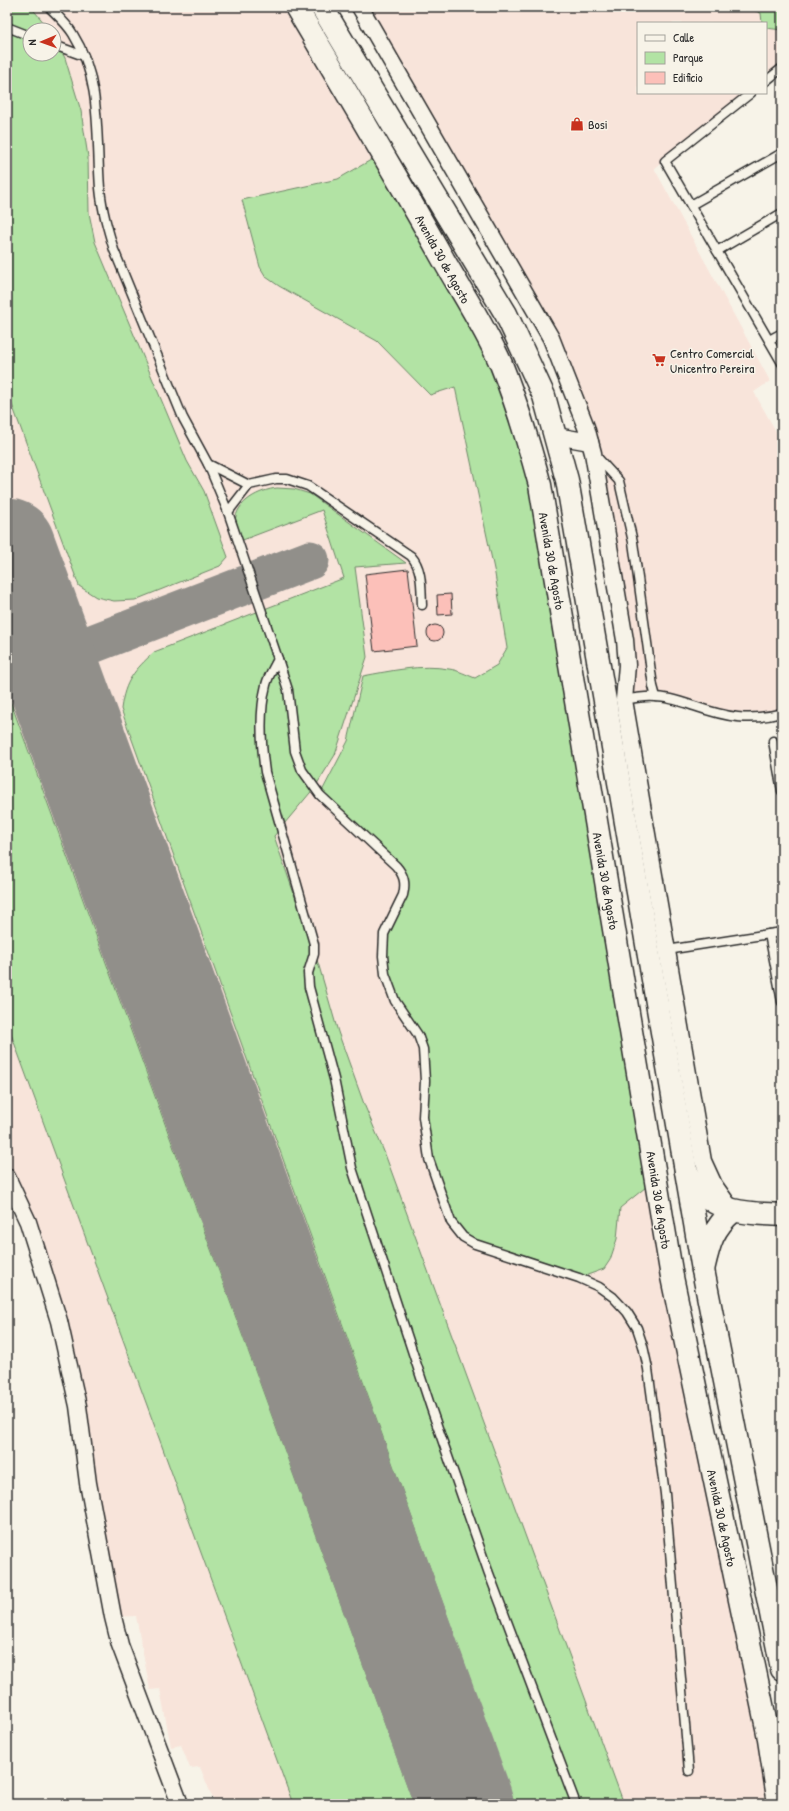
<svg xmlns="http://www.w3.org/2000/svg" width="789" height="1811" font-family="'Patrick Hand',sans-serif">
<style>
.built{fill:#f8e4da;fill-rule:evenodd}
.green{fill:#b2e3a4;stroke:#6e8768}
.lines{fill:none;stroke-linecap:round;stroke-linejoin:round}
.taxiway{stroke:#918f8a;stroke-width:39}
.runway{stroke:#918f8a;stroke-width:97}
.building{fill:#fcc0b9;stroke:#2b2b2b}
.lane-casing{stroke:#2b2b2b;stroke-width:11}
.street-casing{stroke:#2b2b2b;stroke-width:19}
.secondary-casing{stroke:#2b2b2b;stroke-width:25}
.primary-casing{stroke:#2b2b2b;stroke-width:25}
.lane{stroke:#f7f3e8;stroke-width:8}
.street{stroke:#f7f3e8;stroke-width:16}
.secondary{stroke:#f7f3e8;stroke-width:22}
.primary{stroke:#f7f3e8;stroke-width:22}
.labels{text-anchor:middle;stroke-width:3;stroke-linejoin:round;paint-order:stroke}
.poi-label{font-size:13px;fill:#2b2b2b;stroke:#f7f3e8;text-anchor:start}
.street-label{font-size:13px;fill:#2b2b2b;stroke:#f7f3e8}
</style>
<rect width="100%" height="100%" fill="#f7f3e8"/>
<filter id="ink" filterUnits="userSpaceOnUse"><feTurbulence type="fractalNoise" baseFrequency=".025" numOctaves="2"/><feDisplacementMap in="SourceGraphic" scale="8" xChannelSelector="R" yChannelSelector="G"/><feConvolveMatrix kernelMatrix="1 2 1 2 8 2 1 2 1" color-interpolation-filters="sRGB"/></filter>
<g filter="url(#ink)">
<g class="built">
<path d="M7,7H296L429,234L656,1179L779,1804H215L200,1767L190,1768L181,1745L171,1747L160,1689L150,1690L136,1616L113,1617L78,1406L7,1177ZM30,30H54V54H30Z"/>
<polygon points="360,7 745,7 762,13 762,23 638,23 638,93 751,93 654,168 770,381 754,392 778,435 782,433 782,713 752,718 674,700 624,700 626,688 593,453 551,338"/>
<polygon points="766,28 782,30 782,68 766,81"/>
</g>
<g class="green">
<polygon points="7,7 31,7 50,30 30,30 30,54 54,54 54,37 65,58 81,111 88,157 89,213 95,242 187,461 204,491 228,557 220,566 135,600 114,601 96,597 79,586 7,391"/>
<polygon points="745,7 782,7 782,30 766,28 766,23 762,23 761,13"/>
<path d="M383,153L515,403L656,1179L620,1208L617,1239L610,1260L604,1269L579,1278L475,1244L457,1230L429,1159L423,1049L395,1001L383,956L392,916L404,880L320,795L348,741L363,676C391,671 420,664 449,669C458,670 467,675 475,678L497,665L507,648L495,574L455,387L430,395L377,341L279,286L266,277L260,267L242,200L338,179Z"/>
<path d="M277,488L294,489L310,494L406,563L355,567L367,657L335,755L315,787L274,836L319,966L338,1032L364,1104L385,1154L624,1804H515L121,709C125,680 134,671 154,652L344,578L322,510L240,541C238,535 235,528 235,522C236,501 260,490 277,488Z"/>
<polygon points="7,692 414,1804 293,1804 7,1023"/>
</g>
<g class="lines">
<polyline class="taxiway" points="48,661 310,560"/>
<polyline class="runway" points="7,547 465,1804"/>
</g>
<g class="building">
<polygon points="408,569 417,646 374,651 365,574"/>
<polygon points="451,594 452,614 438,615 437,595"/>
<circle cx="435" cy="633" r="8"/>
</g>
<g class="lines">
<g class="lane-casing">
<g id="lane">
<path d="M49,7C58,16 67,24 73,34C102,80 96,137 100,188C102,210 108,230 114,250L183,418L208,464L249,485"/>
<polyline points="7,27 30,36"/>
<polyline points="54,45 84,56"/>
<polyline points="766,81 782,68"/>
<polyline points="751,93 665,161 782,363"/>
<polyline points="691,205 782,153"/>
<polyline points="717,251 782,213"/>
<polyline points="769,340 782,333"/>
<polyline points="596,456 619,481 633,542 653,686 656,697"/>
<path d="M208,464L228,512L278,659C274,667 268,676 266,685C259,713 261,744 265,772L314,944V954L308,973L309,987L334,1079L352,1168L431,1408L488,1571L576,1804"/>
<path d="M228,512L249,485L276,479H287L308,486L411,556C423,569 421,589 422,605"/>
<path d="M278,659L288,690L295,751L302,770L320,795L396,866C404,875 406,883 403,895L384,934L383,956L385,974L395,1001L418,1035L423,1049L425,1081L423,1117L429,1159L451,1222L463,1237L475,1244L579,1278L599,1287L613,1297L627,1312L637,1328L643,1346L648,1369L665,1494L689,1771"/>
<path d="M624,700C635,698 644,696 655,697C668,697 682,702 694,706C726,717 749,722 782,713"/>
<polyline points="773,741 782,791"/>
<polyline points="769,934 782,1002"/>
<polyline points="667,950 782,932"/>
</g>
</g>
<g class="street-casing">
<g id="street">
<polyline points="360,7 551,338 586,427 593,453 625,640 627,665 624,700 703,1161 714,1185 731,1209"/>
<polyline points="556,436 590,442"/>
<polyline points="7,1177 28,1222 59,1321 78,1406 88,1483 113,1617 120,1645 180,1804"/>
</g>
</g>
<g class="secondary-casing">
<g id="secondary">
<path d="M686,1171C691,1178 695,1185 701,1191C722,1215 753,1213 782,1215"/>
<path d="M703,1270C709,1244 712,1229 733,1211"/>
</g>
</g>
<g class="primary-casing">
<g id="primary">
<path d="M296,7C344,88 392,168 438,250C459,288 484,325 501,364C517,404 529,444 540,485L672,1277L768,1733L779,1804"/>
<polyline points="322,7 506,314 544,396 567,480 703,1270 782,1669"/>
</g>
</g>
<use href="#lane" class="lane"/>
<use href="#street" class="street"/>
<use href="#secondary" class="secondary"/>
<use href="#primary" class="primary"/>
</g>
</g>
<defs>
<g id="shop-bare" transform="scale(1.08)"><path d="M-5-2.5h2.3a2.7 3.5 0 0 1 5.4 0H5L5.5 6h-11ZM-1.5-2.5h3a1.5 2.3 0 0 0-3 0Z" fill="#c8321e" stroke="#f7f3e8" stroke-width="2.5" paint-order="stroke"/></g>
<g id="supermarket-bare" transform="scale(1.08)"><path d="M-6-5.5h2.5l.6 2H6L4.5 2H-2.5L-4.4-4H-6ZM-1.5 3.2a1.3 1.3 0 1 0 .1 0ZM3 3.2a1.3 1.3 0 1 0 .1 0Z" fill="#c8321e" stroke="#f7f3e8" stroke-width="2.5" paint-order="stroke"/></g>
</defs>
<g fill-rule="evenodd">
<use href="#shop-bare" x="577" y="124"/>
<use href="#supermarket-bare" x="659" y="360"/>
</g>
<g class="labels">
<g class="poi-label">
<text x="588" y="129">Bosi</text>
<text x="670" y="358">Centro Comercial<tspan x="670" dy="15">Unicentro Pereira</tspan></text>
</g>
<g class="street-label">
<text transform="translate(443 259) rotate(61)" y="5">Avenida 30 de Agosto</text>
<text transform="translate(552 561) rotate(80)" y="5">Avenida 30 de Agosto</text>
<text transform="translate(606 881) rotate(80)" y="5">Avenida 30 de Agosto</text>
<text transform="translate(659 1200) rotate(81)" y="5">Avenida 30 de Agosto</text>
<text transform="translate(722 1518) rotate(78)" y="5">Avenida 30 de Agosto</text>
</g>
</g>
<rect width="789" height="1811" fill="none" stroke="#f7f3e8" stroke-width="24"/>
<rect x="12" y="12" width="765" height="1787" fill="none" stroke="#2b2b2b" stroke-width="1.5" filter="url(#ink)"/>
<rect x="637" y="22" width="130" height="72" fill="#f7f3e8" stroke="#a5a39c"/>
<rect x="645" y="35" width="20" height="6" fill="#f7f3e8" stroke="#a5a39c"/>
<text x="673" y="42" font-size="12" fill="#2b2b2b">Calle</text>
<rect x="645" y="52" width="20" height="12" fill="#b2e3a4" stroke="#a5a39c"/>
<text x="673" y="62" font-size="12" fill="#2b2b2b">Parque</text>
<rect x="645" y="72" width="20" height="12" fill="#fcc0b9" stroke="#a5a39c"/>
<text x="673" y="82" font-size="12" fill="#2b2b2b">Edificio</text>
<g transform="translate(42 42) rotate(268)"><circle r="19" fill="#f7f3e8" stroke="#a5a39c"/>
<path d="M0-3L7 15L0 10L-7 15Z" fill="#c8321e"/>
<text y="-6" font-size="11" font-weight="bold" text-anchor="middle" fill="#2b2b2b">N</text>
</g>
</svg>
